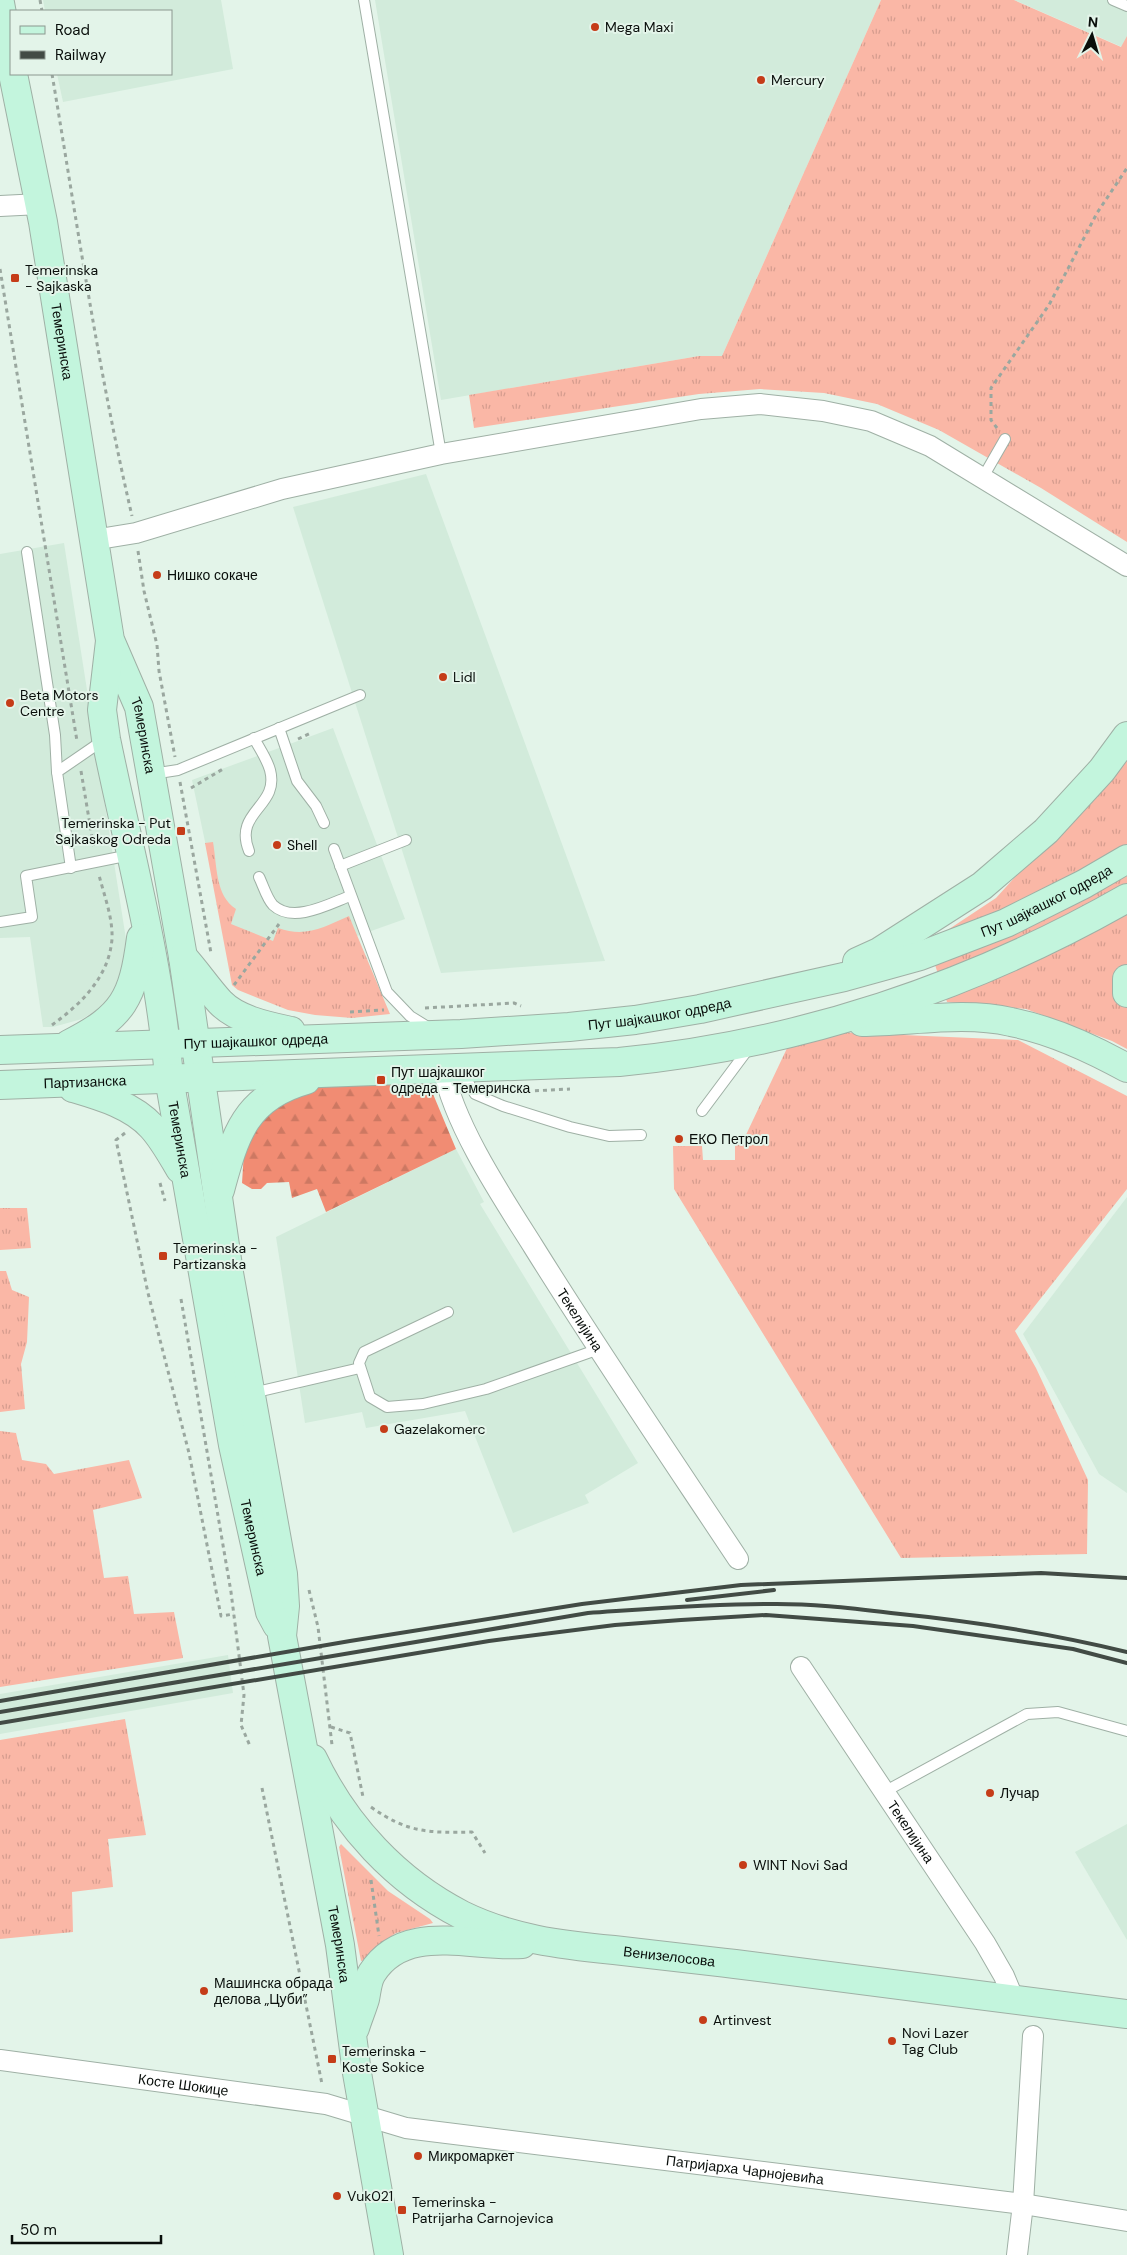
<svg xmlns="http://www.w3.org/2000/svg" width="1127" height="2255" font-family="'DM Sans',sans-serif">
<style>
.built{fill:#d2ebdb}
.grass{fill:url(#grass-tufts)}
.forest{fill:url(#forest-firs)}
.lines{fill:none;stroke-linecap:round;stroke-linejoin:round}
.lane-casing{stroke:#9fb0a5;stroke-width:12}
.street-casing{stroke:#9fb0a5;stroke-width:22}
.secondary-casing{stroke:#9fb0a5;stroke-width:30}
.path{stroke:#9aa79f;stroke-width:3;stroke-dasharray:4 4;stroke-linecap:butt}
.lane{stroke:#fff;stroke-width:10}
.street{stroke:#fff;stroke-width:20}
.secondary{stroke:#c3f5dd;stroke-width:28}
.rail{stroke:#424b45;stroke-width:4}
.poi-dot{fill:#c53c18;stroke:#e3f4e9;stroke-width:2}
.labels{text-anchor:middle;stroke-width:4;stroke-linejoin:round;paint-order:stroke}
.poi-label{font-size:14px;fill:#090e0b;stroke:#e3f4e9;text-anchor:start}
.street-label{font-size:14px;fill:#090e0b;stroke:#e3f4e9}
</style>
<defs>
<pattern id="grass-tufts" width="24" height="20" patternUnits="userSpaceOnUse" patternTransform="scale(1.25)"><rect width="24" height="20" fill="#fab7a6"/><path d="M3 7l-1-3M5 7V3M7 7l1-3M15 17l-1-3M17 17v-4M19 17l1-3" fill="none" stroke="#d59c8e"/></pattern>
<pattern id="forest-firs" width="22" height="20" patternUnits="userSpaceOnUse" patternTransform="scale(1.25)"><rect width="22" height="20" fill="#f18c73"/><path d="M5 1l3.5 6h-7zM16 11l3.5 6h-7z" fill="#cd7862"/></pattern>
</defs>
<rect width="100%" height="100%" fill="#e3f4e9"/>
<g class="built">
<polygon points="43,0 221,0 233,69 63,102 57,74 171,74 171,11 45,11"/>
<polygon points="375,0 881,0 722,356 699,356 441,400"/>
<polygon points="1014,0 1127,0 1127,36 1122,47"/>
<polygon points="426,474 605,961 441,973 293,507"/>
<polygon points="64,543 128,952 128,970 112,996 103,1006 82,1019 53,1027 43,1027 30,937 0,938 0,554"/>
<polygon points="333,728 405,919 292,959 223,927 192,780"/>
<polygon points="456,1149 484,1202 480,1204 638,1463 585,1495 589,1503 513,1533 465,1411 366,1428 362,1412 305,1423 276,1237"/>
<polygon points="1127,1197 1127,1493 1099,1474 1023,1334"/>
<polygon points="228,1655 233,1693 0,1734 0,1694"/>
<polygon points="1127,1824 1127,1940 1075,1852"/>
</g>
<g class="grass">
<polygon points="881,0 1014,0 1121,47 1127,36 1127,542 1041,488 939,430 877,404 824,393 760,389 699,394 474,428 469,395 699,356 722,356"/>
<polygon points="1127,740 1127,1049 1112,1041 1026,1009 947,1002 928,943 996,898 1045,844"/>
<path d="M213,842C217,864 215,896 236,909L231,924L273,941L278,928C306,938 324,927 349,916L390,1014L352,1018L315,1015L288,1010L238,990L232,985L205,843Z"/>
<polygon points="834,1032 1018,1040 1127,1096 1127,1189 1015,1331 1036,1368 1088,1480 1087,1554 901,1558 674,1189 673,1146 702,1146 703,1160 735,1160 735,1139 744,1139 789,1044"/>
<polygon points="0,1208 27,1208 31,1248 0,1250"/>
<polygon points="0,1271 6,1271 12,1290 29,1297 27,1342 21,1364 25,1409 0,1412"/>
<polygon points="0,1431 16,1433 22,1460 46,1464 54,1474 129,1460 142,1498 93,1510 104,1578 128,1576 134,1614 174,1612 183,1658 0,1687"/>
<polygon points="125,1719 146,1835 108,1839 113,1887 72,1892 73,1932 0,1939 0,1740"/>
<polygon points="341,1844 388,1891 430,1919 433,1923 396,1933 380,1944 366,1960 361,1961 339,1847"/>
</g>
<polygon class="forest" points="429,1073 433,1094 456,1149 326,1212 317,1189 292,1198 289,1182 267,1183 261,1189 252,1189 242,1183 245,1136 256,1114 321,1082"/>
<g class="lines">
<g class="lane-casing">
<g id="lane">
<polyline points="364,0 441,454"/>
<polyline points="1113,0 1127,6"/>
<polyline points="982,479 1005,439"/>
<polyline points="27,552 55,735 57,772"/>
<polyline points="279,728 297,781 316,806 324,823"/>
<polyline points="152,774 178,770 360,695"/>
<polyline points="334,849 387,992 410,1016 431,1029"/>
<path d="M249,851C233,811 280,807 270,770C267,759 259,748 254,738"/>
<polyline points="340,866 406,840"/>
<polyline points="71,868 57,772 105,739"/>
<path d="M259,877C263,885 267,899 273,905C293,924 329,904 350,896"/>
<polyline points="0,922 32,917 26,876 130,855"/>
<polyline points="461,1070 475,1094 503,1106 570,1127 609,1136 641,1135"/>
<polyline points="702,1111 749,1048"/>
<polyline points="448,1312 364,1352 359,1363 370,1397 387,1407 423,1404 486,1389 599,1349"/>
<polyline points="252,1393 360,1368"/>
<polyline points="884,1792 1027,1714 1058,1712 1127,1731"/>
</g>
</g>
<g class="street-casing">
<g id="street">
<polyline points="0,206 40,204"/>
<polyline points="93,540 136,533 282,489 441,454 701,409 760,404 823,411 871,421 930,446 1127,566"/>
<path id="s1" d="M443,1068C454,1125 502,1197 533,1246C599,1352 669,1455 738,1559"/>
<path id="s2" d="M801,1667L985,1943L1004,1976L1014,2000"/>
<path id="s3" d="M0,2060L326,2104L406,2128L1023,2204L1127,2221"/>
<polyline points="1017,2255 1023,2204 1033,2036"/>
</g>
</g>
<g class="secondary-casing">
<g id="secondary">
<polyline points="0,3 11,63"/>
<path id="s4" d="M13,74L43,222L110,640L139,707L183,957L229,1273L283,1574L285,1606L282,1636L340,1945L357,2073L389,2255"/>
<path id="s5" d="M110,641L102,710L106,739C129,851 160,964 169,1078L233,1445L270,1612L277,1625"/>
<path d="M183,957C196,971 207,988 220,1002C237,1020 268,1026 291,1031"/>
<polyline points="857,962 879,952 982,886 1046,831 1102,770 1127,736"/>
<polyline points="1127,979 1127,993"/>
<path d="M862,1022C910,1022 963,1011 1011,1022C1052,1030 1091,1048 1127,1068"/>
<path d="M69,1044C124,1016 133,998 141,938"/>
<path id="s6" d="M0,1050L461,1034L569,1027L635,1020L700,1009L844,977L920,956L1006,923L1084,884L1127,859"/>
<path id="s7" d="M0,1085L619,1062C798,1045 971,987 1127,898"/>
<path d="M73,1088C100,1096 132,1105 152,1127C163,1139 171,1154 180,1169"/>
<path d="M220,1190C235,1135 245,1097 306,1080"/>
<path id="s8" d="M313,1759C345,1826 396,1881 462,1915C511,1939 561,1945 614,1950C655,1955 695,1959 735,1964C866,1980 996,1998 1127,2014"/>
<path d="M355,2028C358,2018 362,2009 365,1999C367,1990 367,1981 372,1973C405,1921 472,1948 522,1944"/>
</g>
</g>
<g class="path">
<polyline points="40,0 42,11"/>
<path d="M52,74C77,222 98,370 132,516"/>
<polyline points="0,269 77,741"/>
<polyline points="997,428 991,420 991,388 1049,305 1097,213 1127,168"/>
<polyline points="138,551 144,591 157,645 159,671 175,757"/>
<polyline points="298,739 311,733"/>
<polyline points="81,771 94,849"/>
<polyline points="180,782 211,953"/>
<polyline points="191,788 223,769"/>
<polyline points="234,985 279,924"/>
<polyline points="425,1008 514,1003 521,1006"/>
<polyline points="350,1012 384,1010"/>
<path d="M52,1025C81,1004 109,977 112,939C113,918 104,895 99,875"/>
<polyline points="511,1092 570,1089"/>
<polyline points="125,1133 116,1140 148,1293 189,1453 221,1616 234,1614"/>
<polyline points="160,1183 165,1201"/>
<polyline points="181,1299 231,1592 244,1695 241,1725 250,1746"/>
<polyline points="309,1590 318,1627 332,1745"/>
<polyline points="331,1727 350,1733 363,1797"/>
<polyline points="262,1788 322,2084"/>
<path d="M371,1807C407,1833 430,1833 472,1832L485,1853"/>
<polyline points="371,1880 379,1936"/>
</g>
<use href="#lane" class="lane"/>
<use href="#street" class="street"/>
<use href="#secondary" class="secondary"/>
<g class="rail">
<polyline points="687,1600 774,1590"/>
<polyline points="0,1701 350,1641 582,1604 741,1585 1041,1573 1127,1578"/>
<path d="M0,1712L588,1613C647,1609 707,1604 766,1604C808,1603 850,1608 891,1613C971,1621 1049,1633 1127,1652"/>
<polyline points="0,1723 489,1641 615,1625 681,1620 766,1615 913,1626 1073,1649 1127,1663"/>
</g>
</g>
<g class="poi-dot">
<circle cx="595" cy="27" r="5"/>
<circle cx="761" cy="80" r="5"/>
<rect x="10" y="273" width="10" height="10" rx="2.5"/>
<circle cx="157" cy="575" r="5"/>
<circle cx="443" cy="677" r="5"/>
<circle cx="10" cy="703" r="5"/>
<rect x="176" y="826" width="10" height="10" rx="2.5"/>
<circle cx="277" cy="845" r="5"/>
<rect x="376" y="1075" width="10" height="10" rx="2.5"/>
<circle cx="679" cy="1139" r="5"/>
<rect x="158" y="1251" width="10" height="10" rx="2.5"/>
<circle cx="384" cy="1429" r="5"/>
<circle cx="990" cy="1793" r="5"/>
<circle cx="743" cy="1865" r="5"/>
<circle cx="204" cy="1991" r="5"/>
<circle cx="703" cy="2020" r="5"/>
<circle cx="892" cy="2041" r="5"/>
<rect x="327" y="2054" width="10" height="10" rx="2.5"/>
<circle cx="418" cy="2156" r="5"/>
<circle cx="337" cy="2196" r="5"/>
<rect x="397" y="2205" width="10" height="10" rx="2.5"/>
</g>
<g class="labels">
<g class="poi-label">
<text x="605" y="32">Mega Maxi</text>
<text x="771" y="85">Mercury</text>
<text x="25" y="275">Temerinska<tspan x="25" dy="16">- Sajkaska</tspan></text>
<text x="167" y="580">Нишко сокаче</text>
<text x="453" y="682">Lidl</text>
<text x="20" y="700">Beta Motors<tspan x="20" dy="16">Centre</tspan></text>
<text x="171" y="828" text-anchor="end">Temerinska - Put<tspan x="171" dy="16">Sajkaskog Odreda</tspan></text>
<text x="287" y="850">Shell</text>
<text x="391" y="1077">Пут шајкашког<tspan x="391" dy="16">одреда - Темеринска</tspan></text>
<text x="689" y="1144">ЕКО Петрол</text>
<text x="173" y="1253">Temerinska -<tspan x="173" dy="16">Partizanska</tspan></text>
<text x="394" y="1434">Gazelakomerc</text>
<text x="1000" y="1798">Лучар</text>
<text x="753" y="1870">WINT Novi Sad</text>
<text x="214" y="1988">Машинска обрада<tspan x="214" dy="16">делова „Цуби”</tspan></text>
<text x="713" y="2025">Artinvest</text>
<text x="902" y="2038">Novi Lazer<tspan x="902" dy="16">Tag Club</tspan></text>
<text x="342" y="2056">Temerinska -<tspan x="342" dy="16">Koste Sokice</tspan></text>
<text x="428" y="2161">Микромаркет</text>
<text x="347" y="2201">Vuk021</text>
<text x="412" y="2207">Temerinska -<tspan x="412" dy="16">Patrijarha Carnojevica</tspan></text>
</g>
<g class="street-label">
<text dy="5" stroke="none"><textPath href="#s4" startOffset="272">Темеринска</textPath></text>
<text dy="5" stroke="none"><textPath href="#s4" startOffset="676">Темеринска</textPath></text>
<text dy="5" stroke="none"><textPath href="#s6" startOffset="1066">Пут шајкашког одреда</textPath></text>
<text dy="5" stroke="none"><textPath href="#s6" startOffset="661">Пут шајкашког одреда</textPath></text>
<text dy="5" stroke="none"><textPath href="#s6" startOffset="256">Пут шајкашког одреда</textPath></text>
<text dy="5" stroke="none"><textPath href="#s7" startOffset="85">Партизанска</textPath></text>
<text dy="5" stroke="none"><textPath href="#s5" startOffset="506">Темеринска</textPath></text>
<text dy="5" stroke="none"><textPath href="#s1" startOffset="288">Текелијина</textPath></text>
<text dy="5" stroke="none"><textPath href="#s5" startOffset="911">Темеринска</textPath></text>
<text dy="5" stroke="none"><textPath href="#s2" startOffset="198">Текелијина</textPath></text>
<text dy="5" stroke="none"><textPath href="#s4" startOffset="1902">Темеринска</textPath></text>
<text dy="5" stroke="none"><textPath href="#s8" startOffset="432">Венизелосова</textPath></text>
<text dy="5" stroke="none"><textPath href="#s3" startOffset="185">Косте Шокице</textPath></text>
<text dy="5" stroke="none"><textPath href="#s3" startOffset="754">Патријарха Чарнојевића</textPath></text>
</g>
</g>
<rect x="10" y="10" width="162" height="65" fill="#e3f4e9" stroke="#8c9890"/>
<rect x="20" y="26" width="25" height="8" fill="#c3f5dd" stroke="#8c9890"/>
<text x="55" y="35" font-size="15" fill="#090e0b">Road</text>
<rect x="20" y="51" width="25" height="8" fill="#424b45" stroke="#8c9890"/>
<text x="55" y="60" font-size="15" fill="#090e0b">Railway</text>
<g transform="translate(1092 35) rotate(5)" stroke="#e3f4e9" stroke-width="4" paint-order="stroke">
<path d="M0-4L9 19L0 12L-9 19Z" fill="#090e0b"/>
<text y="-8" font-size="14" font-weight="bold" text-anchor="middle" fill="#090e0b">N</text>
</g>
<path d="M12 2235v8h149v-8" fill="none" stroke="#090e0b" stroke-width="2.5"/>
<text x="20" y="2235" font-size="15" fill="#090e0b" stroke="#e3f4e9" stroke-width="4" paint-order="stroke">50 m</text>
</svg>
